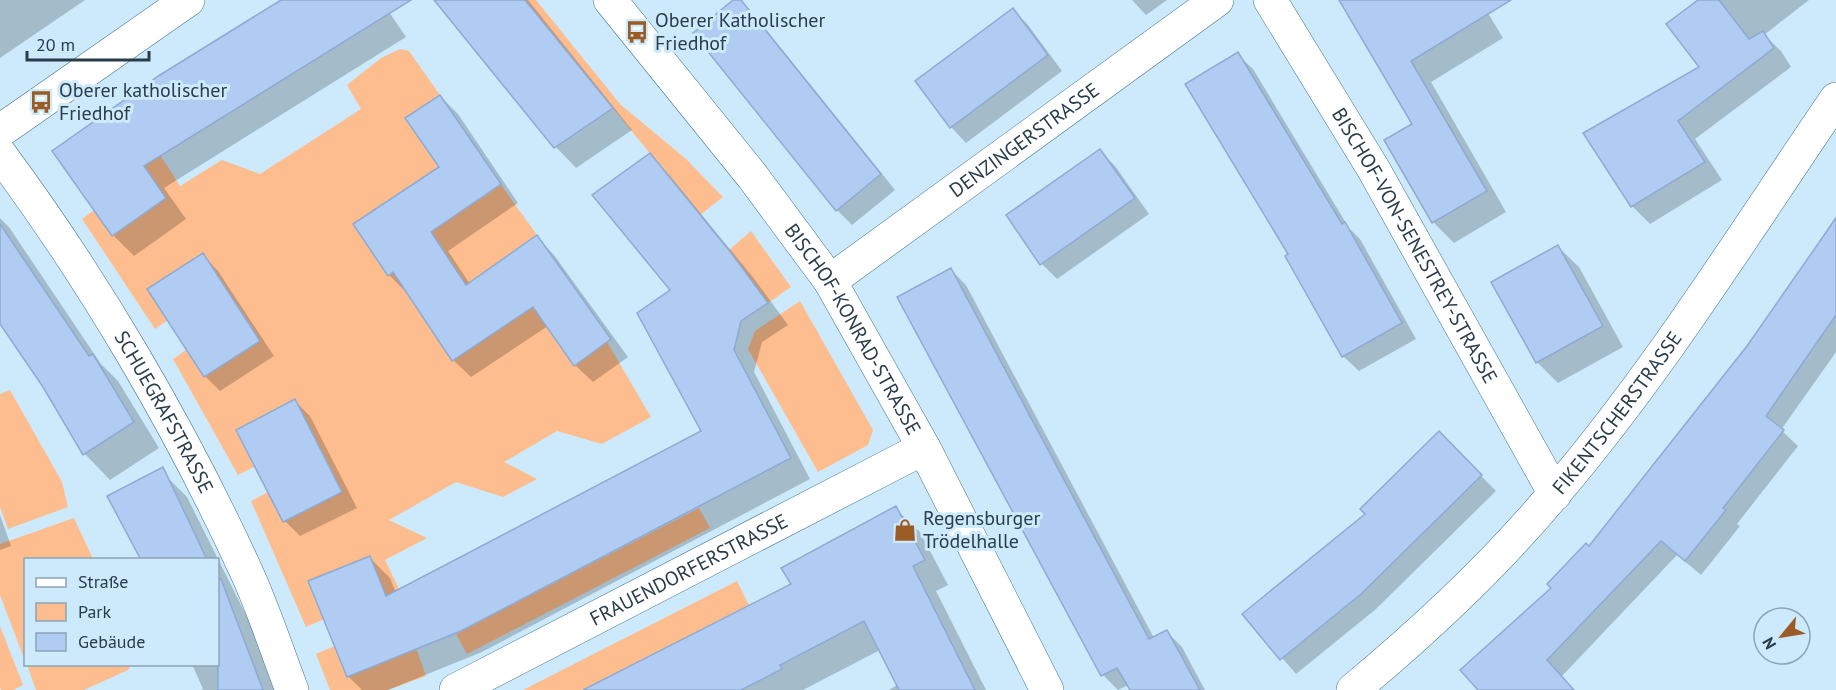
<svg xmlns="http://www.w3.org/2000/svg" width="1836" height="690" font-family="'PT Sans',sans-serif">
<style>
.green{fill:#fdbd8e}
.shadow{fill:#0003}
.building{fill:#b1ccf3;stroke:#8eaad2;stroke-width:1.5}
.lines{fill:none;stroke-linecap:round;stroke-linejoin:round}
.minor-casing{stroke:#44728e;stroke-width:34}
.minor{stroke:#fff;stroke-width:33}
.labels{text-anchor:middle;stroke-width:6;stroke-linejoin:round;paint-order:stroke}
.poi-label{font-size:20px;fill:#293c49;stroke:#cdeafd;text-anchor:start}
.street-label{font-size:20px;fill:#293c49;stroke:#cdeafd}
</style>
<rect width="100%" height="100%" fill="#cdeafd"/>
<g class="green">
<polygon points="525,0 536,0 620,104 685,158 723,197 700,215"/>
<polygon points="400,49 409,51 440,95 406,119 467,208 501,185 537,235 500,261 574,365 607,342 651,417 602,444 557,431 504,462 537,479 503,497 456,482 389,520 427,538 385,560 425,643 416,648 426,676 388,690 330,690 316,654 335,646 347,677 409,652 370,556 308,581 324,619 306,627 251,501 268,492 284,522 342,492 295,400 236,430 254,467 238,475 173,359 186,350 204,377 168,320 155,329 82,219 94,210 112,236 166,198 106,113 126,102 180,186 222,160 260,174 361,109 347,85 381,58"/>
<polygon points="751,231 791,287 768,303 729,250"/>
<polygon points="800,301 873,430 868,445 818,472 748,349 755,331"/>
<polygon points="10,390 62,482 68,507 8,529 0,507 0,394"/>
<polygon points="699,508 710,528 467,654 456,634"/>
<polygon points="74,518 93,559 26,560 25,661 0,595 0,544"/>
<polygon points="737,581 749,605 583,690 523,690"/>
<polygon points="0,626 23,685 13,690 1,690 0,688"/>
<polygon points="27,665 131,665 128,670 84,690 36,690"/>
</g>
<g class="shadow">
<polygon points="0,0 85,0 0,58"/>
<polygon points="286,0 381,0 406,37 164,188 186,219 134,256 113,235 54,151"/>
<polygon points="434,0 528,0 632,130 576,168 556,147"/>
<polygon points="735,0 740,0 753,13 895,190 852,225 837,210"/>
<polygon points="1132,0 1167,0 1146,15"/>
<polygon points="1364,0 1480,0 1503,38 1431,82 1506,212 1454,243 1433,222 1414,125"/>
<polygon points="1700,0 1809,0 1764,35 1781,51 1791,67 1695,139 1722,180 1650,224 1632,206 1586,133 1701,68"/>
<polygon points="1013,10 1028,25 1062,71 966,143 951,127 917,82"/>
<polygon points="1237,54 1253,69 1349,228 1360,239 1416,339 1359,371 1343,356 1287,256 1290,255"/>
<polygon points="440,96 458,114 518,203 448,251 470,284 536,237 554,255 628,357 593,382 575,365 548,326 471,377 453,360 407,293 389,275 441,167"/>
<polygon points="1100,151 1115,166 1149,214 1057,279 1042,264"/>
<polygon points="649,155 670,176 752,276 788,325 762,342 754,372 810,479 482,652 388,690 362,690 348,676 310,582 370,558 390,578 396,593 703,432 673,290"/>
<polygon points="1836,216 1836,352 1781,430 1798,446 1737,524 1740,526 1701,575 1677,555 1562,676 1574,690 1480,690 1553,588 1589,549 1749,347"/>
<polygon points="0,218 9,227 101,364 118,381 159,448 110,480 85,454 44,386 0,321"/>
<polygon points="1558,247 1579,267 1623,347 1558,383 1537,362 1493,283"/>
<polygon points="203,255 218,271 274,356 220,391 205,376"/>
<polygon points="951,270 966,285 1154,638 1167,632 1182,647 1205,690 1131,690 1128,685 1118,690 1103,675"/>
<polygon points="295,401 310,416 357,508 300,536 285,521"/>
<polygon points="1439,433 1496,491 1376,609 1296,674 1244,614 1367,515"/>
<polygon points="160,470 187,497 263,649 278,690 200,690 203,689 192,664 218,664 218,560 143,560"/>
<polygon points="895,508 920,532 948,585 936,591 986,690 889,690 897,685 880,650 803,690 588,690 793,584"/>
<polygon points="0,515 11,546 0,550"/>
</g>
<g class="building">
<polygon points="281,0 411,0 144,166 166,198 112,236 52,151 160,75"/>
<polygon points="434,0 525,0 613,108 554,148"/>
<polygon points="733,0 741,0 881,174 836,211 693,33"/>
<polygon points="1339,0 1511,0 1411,61 1487,191 1432,223 1384,140 1412,124"/>
<polygon points="1698,0 1719,0 1749,39 1763,31 1774,48 1678,121 1705,162 1631,207 1583,133 1699,67 1666,24"/>
<polygon points="1013,8 1048,55 950,128 915,81"/>
<polygon points="1238,52 1342,224 1345,222 1402,323 1342,357 1285,256 1288,254 1185,84"/>
<polygon points="440,95 501,184 431,232 466,285 537,235 611,339 574,366 533,307 452,361 393,272 388,276 353,224 439,167 405,118"/>
<polygon points="1100,149 1135,198 1040,265 1006,215"/>
<polygon points="650,153 732,254 768,303 741,321 734,350 791,458 461,631 347,677 308,581 370,556 386,596 701,431 637,313 670,290 592,195"/>
<polygon points="1836,218 1836,315 1766,416 1784,430 1723,508 1726,510 1685,561 1661,541 1547,660 1574,690 1478,690 1460,670 1551,588 1547,584 1586,543 1589,546 1747,346"/>
<polygon points="0,224 89,356 93,354 134,422 83,455 43,387 0,324"/>
<polygon points="1558,245 1603,326 1536,363 1491,282"/>
<polygon points="203,253 260,341 204,377 147,289"/>
<polygon points="951,268 1149,639 1167,630 1200,690 1130,690 1117,668 1101,676 897,297"/>
<polygon points="295,399 342,492 283,522 236,430"/>
<polygon points="1439,431 1482,475 1361,594 1280,660 1242,614 1365,514 1360,509"/>
<polygon points="163,467 194,532 207,560 141,560 107,496"/>
<polygon points="896,506 925,560 913,566 975,690 899,690 864,621 780,665 782,669 741,690 583,690 791,584 781,568"/>
<polygon points="218,579 221,579 263,690 218,690"/>
</g>
<g class="lines">
<g class="minor-casing">
<g id="minor">
<path id="s1" d="M610,0L753,177L830,281L924,448L1047,690"/>
<path id="s2" d="M1270,0L1374,170L1555,494"/>
<polyline points="0,131 188,0"/>
<path id="s3" d="M0,154C95,282 180,427 246,571C264,610 277,651 292,690"/>
<path id="s4" d="M830,281L1217,0"/>
<path id="s5" d="M456,690L924,448"/>
<path id="s6" d="M1353,690C1425,630 1494,566 1554,494C1659,371 1745,232 1836,99"/>
</g>
</g>
<use href="#minor" class="minor"/>
</g>
<defs>
<g id="bus-bare" transform="scale(1.8)"><path d="M-5-6H5V4H4V6H2V4H-2V6H-4V4H-5ZM-3.5-4V0h7V-4ZM-3.5 1.2v1.5H-2V1.2ZM2 1.2v1.5H3.5V1.2Z" fill="#9b5b25" stroke="#cdeafd" stroke-width="2.5" paint-order="stroke"/></g>
<g id="shop-bare" transform="scale(1.8)"><path d="M-5-2.5h2.3a2.7 3.5 0 0 1 5.4 0H5L5.5 6h-11ZM-1.5-2.5h3a1.5 2.3 0 0 0-3 0Z" fill="#9b5b25" stroke="#cdeafd" stroke-width="2.5" paint-order="stroke"/></g>
</defs>
<g fill-rule="evenodd">
<use href="#bus-bare" x="637" y="32"/>
<use href="#bus-bare" x="41" y="102"/>
<use href="#shop-bare" x="905" y="530"/>
</g>
<g class="labels">
<g class="poi-label">
<text x="655" y="27">Oberer Katholischer<tspan x="655" dy="23">Friedhof</tspan></text>
<text x="59" y="97">Oberer katholischer<tspan x="59" dy="23">Friedhof</tspan></text>
<text x="923" y="525">Regensburger<tspan x="923" dy="23">Trödelhalle</tspan></text>
</g>
<g class="street-label">
<text dy="7" stroke="none"><textPath href="#s4" startOffset="240">DENZINGERSTRASSE</textPath></text>
<text dy="7" stroke="none"><textPath href="#s2" startOffset="285">BISCHOF-VON-SENESTREY-STRASSE</textPath></text>
<text dy="7" stroke="none"><textPath href="#s1" startOffset="410">BISCHOF-KONRAD-STRASSE</textPath></text>
<text dy="7" stroke="none"><textPath href="#s3" startOffset="306">SCHUEGRAFSTRASSE</textPath></text>
<text dy="7" stroke="none"><textPath href="#s6" startOffset="384">FIKENTSCHERSTRASSE</textPath></text>
<text dy="7" stroke="none"><textPath href="#s5" startOffset="262">FRAUENDORFERSTRASSE</textPath></text>
</g>
</g>
<rect x="24" y="558" width="195" height="108" fill="#cdeafd" stroke="#8ba4b5" stroke-width="1.5"/>
<rect x="36" y="578" width="30" height="9" fill="#ffffff" stroke="#8ba4b5" stroke-width="1.5"/>
<text x="78" y="588" font-size="18" fill="#293c49">Straße</text>
<rect x="36" y="603" width="30" height="18" fill="#fdbd8e" stroke="#8ba4b5" stroke-width="1.5"/>
<text x="78" y="618" font-size="18" fill="#293c49">Park</text>
<rect x="36" y="633" width="30" height="18" fill="#b1ccf3" stroke="#8ba4b5" stroke-width="1.5"/>
<text x="78" y="648" font-size="18" fill="#293c49">Gebäude</text>
<g transform="translate(1782 636) rotate(240)"><circle r="28" fill="#cdeafd" stroke="#8ba4b5" stroke-width="1.5"/>
<path d="M0-4.5L10 22L0 15L-10 22Z" fill="#9b5b25"/>
<text y="-9" font-size="16" font-weight="bold" text-anchor="middle" fill="#293c49">N</text>
</g>
<path d="M27 51v9h122v-9" fill="none" stroke="#293c49" stroke-width="3"/>
<text x="36" y="51" font-size="18" fill="#293c49" stroke="#cdeafd" stroke-width="4.5" paint-order="stroke">20 m</text>
</svg>
